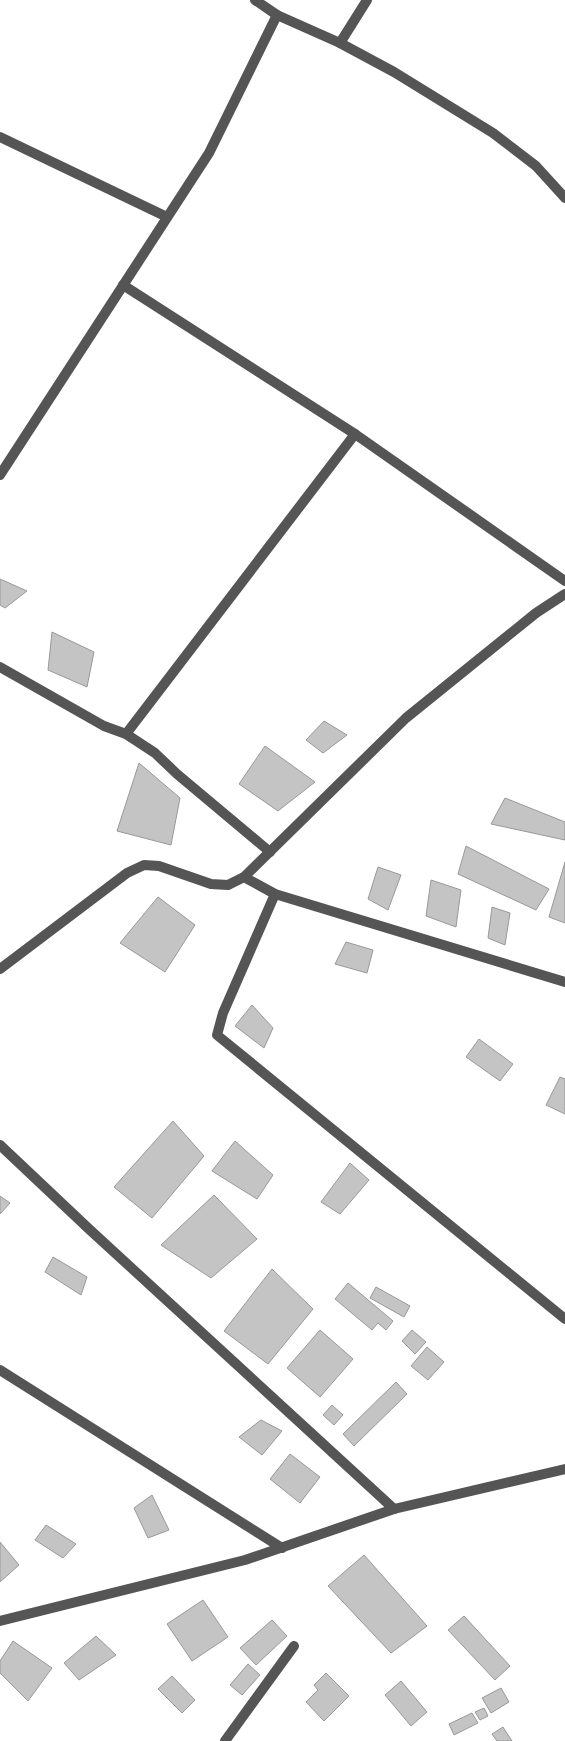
<svg xmlns="http://www.w3.org/2000/svg" width="565" height="1741" font-family="Cabin,sans-serif">
<style>
.building{fill:#c4c4c4;stroke:#999}
.lines{fill:none;stroke-linecap:round;stroke-linejoin:round}
.minor{stroke:#555;stroke-width:10}
</style>
<rect width="100%" height="100%" fill="#fff"/>
<g class="building">
<polygon points="0,579 27,591 5,608 0,605"/>
<polygon points="52,632 94,652 87,687 48,670"/>
<polygon points="324,721 347,735 323,753 306,740"/>
<polygon points="265,746 315,782 278,811 239,784"/>
<polygon points="139,763 180,798 171,845 117,831"/>
<polygon points="505,798 565,822 565,840 491,824"/>
<polygon points="466,846 549,889 536,910 458,874"/>
<polygon points="565,862 565,923 549,917"/>
<polygon points="378,867 401,875 388,910 368,899"/>
<polygon points="431,880 461,890 456,927 426,916"/>
<polygon points="158,897 195,925 165,972 120,943"/>
<polygon points="492,907 510,913 505,945 488,938"/>
<polygon points="346,942 373,950 367,973 335,964"/>
<polygon points="252,1005 273,1028 264,1048 235,1026"/>
<polygon points="479,1039 513,1064 500,1081 466,1057"/>
<polygon points="560,1077 565,1079 565,1114 546,1105"/>
<polygon points="173,1121 204,1156 152,1218 114,1187"/>
<polygon points="235,1141 273,1175 257,1199 212,1171"/>
<polygon points="350,1163 369,1180 340,1214 321,1202"/>
<polygon points="214,1195 257,1239 211,1278 161,1245"/>
<polygon points="0,1196 10,1203 0,1214"/>
<polygon points="53,1257 87,1277 81,1295 45,1272"/>
<polygon points="272,1269 313,1309 268,1364 224,1331"/>
<polygon points="348,1283 393,1321 386,1330 378,1323 372,1330 335,1299"/>
<polygon points="376,1287 410,1306 404,1317 370,1298"/>
<polygon points="320,1330 353,1359 320,1397 287,1368"/>
<polygon points="412,1330 426,1342 415,1354 402,1341"/>
<polygon points="427,1347 444,1362 428,1380 411,1366"/>
<polygon points="396,1382 407,1394 354,1446 343,1434"/>
<polygon points="332,1405 343,1415 334,1425 323,1415"/>
<polygon points="261,1420 282,1431 262,1455 239,1437"/>
<polygon points="290,1454 320,1477 300,1503 270,1479"/>
<polygon points="152,1495 169,1530 148,1538 134,1508"/>
<polygon points="46,1525 76,1544 63,1558 35,1540"/>
<polygon points="0,1542 19,1565 0,1582"/>
<polygon points="364,1555 427,1626 391,1653 328,1586"/>
<polygon points="203,1600 228,1637 192,1661 167,1624"/>
<polygon points="464,1616 510,1666 495,1680 448,1630"/>
<polygon points="272,1620 287,1636 256,1665 240,1648"/>
<polygon points="96,1636 116,1655 79,1680 64,1663"/>
<polygon points="13,1641 52,1668 28,1701 0,1673 0,1661"/>
<polygon points="248,1664 260,1675 242,1695 230,1685"/>
<polygon points="326,1673 349,1696 324,1721 306,1702 318,1690 314,1685"/>
<polygon points="172,1676 195,1700 182,1713 158,1689"/>
<polygon points="401,1681 427,1712 411,1726 385,1695"/>
<polygon points="501,1688 509,1702 491,1713 482,1698"/>
<polygon points="484,1708 488,1716 480,1720 475,1712"/>
<polygon points="472,1713 478,1723 454,1735 449,1724"/>
<polygon points="503,1727 512,1741 497,1741 492,1734"/>
</g>
<g class="lines">
<g class="minor">
<polyline points="255,0 277,15 340,43 394,72 493,133 536,166 565,198"/>
<polyline points="340,43 367,0"/>
<polyline points="0,137 167,217"/>
<polyline points="123,285 355,434 565,581"/>
<polyline points="0,475 209,153 277,15"/>
<polyline points="0,667 104,726 126,734 155,753 177,774 270,852"/>
<polyline points="126,734 355,434"/>
<polyline points="244,877 275,894 565,982"/>
<polyline points="275,894 223,1013 217,1035 565,1319"/>
<polyline points="0,969 127,873 144,865 159,866 211,884 228,885 244,877 406,718 536,613 565,594"/>
<polyline points="0,1145 89,1229 394,1509"/>
<polyline points="0,1370 282,1548"/>
<polyline points="0,1621 245,1560 394,1509 565,1469"/>
<polyline points="225,1741 294,1646"/>
</g>
</g>
</svg>
